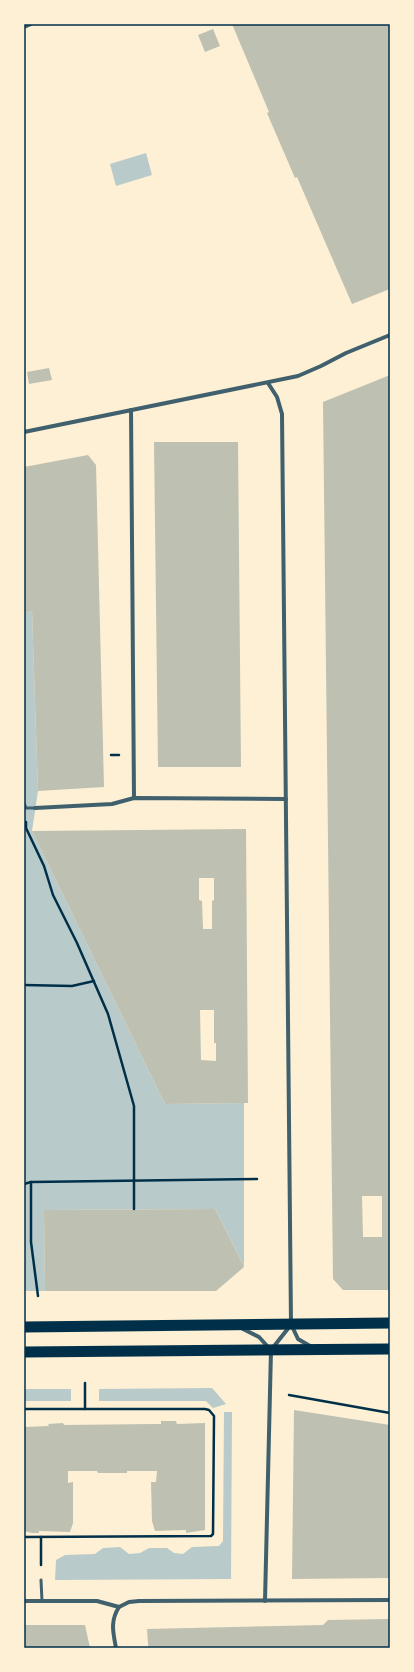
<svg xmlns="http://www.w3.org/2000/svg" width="414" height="1672" font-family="'Noto Serif',serif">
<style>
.green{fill:#b9caca}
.building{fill:#bec0b2;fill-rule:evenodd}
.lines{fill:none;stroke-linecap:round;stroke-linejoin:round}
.path{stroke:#003049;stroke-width:2.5}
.service{stroke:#3f606c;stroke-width:3}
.minor{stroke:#3f606c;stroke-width:4}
.trunk{stroke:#003049;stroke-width:11}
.neatline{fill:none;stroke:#003049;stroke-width:1.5}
</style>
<rect width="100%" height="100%" fill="#fdf0d5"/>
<g class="green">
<polygon points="146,153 152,175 116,186 110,164"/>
<polygon points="32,611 38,791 32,831 165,1104 244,1103 244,1267 215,1209 44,1210 45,1291 24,1291 24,613"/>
<polygon points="212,1388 226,1404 213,1408 206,1401 99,1401 99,1389"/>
<rect x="24" y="1389" width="47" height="12"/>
<polygon points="224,1412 232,1412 231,1579 55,1580 56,1560 65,1555 95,1554 103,1548 120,1547 129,1554 140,1553 149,1548 167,1548 174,1553 183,1554 192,1547 219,1546 223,1541"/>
</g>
<g class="building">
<polygon points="232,24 390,24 390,289 352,304 297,177 295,178 267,113 269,112"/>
<polygon points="213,29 220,46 205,52 198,35"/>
<polygon points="49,368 52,380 29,384 27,372"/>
<path d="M390,375V1290H343L333,1279L323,402ZM362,1196H382V1237H363Z"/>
<polygon points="154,442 238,442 241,767 158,767"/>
<polygon points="88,455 96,465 104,787 38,791 32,611 24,613 24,467"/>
<path d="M246,829L248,1103L165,1104L32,831ZM199,878H214V900L212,901V929H203L202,901L199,900ZM200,1010H214V1043H216V1061L201,1060Z"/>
<polygon points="215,1209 244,1267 216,1291 45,1291 44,1210"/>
<polygon points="294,1410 390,1425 390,1578 292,1579"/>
<polygon points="161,1421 176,1421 177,1424 205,1423 205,1530 186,1533 186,1530 155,1531 152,1521 151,1482 156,1482 157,1471 127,1471 127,1473 98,1473 97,1471 68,1471 68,1483 73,1482 73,1523 70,1532 39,1531 39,1533 32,1533 24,1531 24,1427 49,1426 48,1424 63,1423 64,1425 154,1424 161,1424"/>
<polygon points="390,1619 390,1648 149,1648 148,1644 147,1629 323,1625 328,1620"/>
<polygon points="24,1625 85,1625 90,1648 24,1648"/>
</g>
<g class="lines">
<g class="path">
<polyline points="111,755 119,755"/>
<polyline points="26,822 26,828 44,866 53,895 77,943 108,1014 134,1106 134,1209"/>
<polyline points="24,985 72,986 94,981"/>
<polyline points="31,1182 31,1242 38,1296"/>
<polyline points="24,1184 31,1182 257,1179"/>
<polyline points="85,1383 85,1409"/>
<polyline points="289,1395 390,1413"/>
<polyline points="24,1409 205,1409 209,1410 214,1416 213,1534 211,1536 24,1537"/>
<polyline points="41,1537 41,1565"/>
</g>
<g class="service">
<polyline points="24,803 26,808 35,808"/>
<polyline points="41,1580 42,1601"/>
</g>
<g class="minor">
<polyline points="24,27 31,24"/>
<polyline points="268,383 277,397 282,414 291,1324 298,1339 310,1346"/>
<polyline points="131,410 134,798"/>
<polyline points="24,432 298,376 321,366 346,353 390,335"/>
<polyline points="35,808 112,804 134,798 286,799"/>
<polyline points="243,1329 259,1337 269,1348"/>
<polyline points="24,1601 97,1601 119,1607 129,1602 139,1601 390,1600"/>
<polyline points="265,1601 271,1350 290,1326"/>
<path d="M116,1648C113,1632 110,1621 119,1607"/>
</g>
<g class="trunk">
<polyline points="24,1327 390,1323"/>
<polyline points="24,1352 390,1349"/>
</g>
</g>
<rect width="414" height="1672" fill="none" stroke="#fdf0d5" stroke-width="50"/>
<rect x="25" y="25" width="364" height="1622" class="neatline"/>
</svg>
